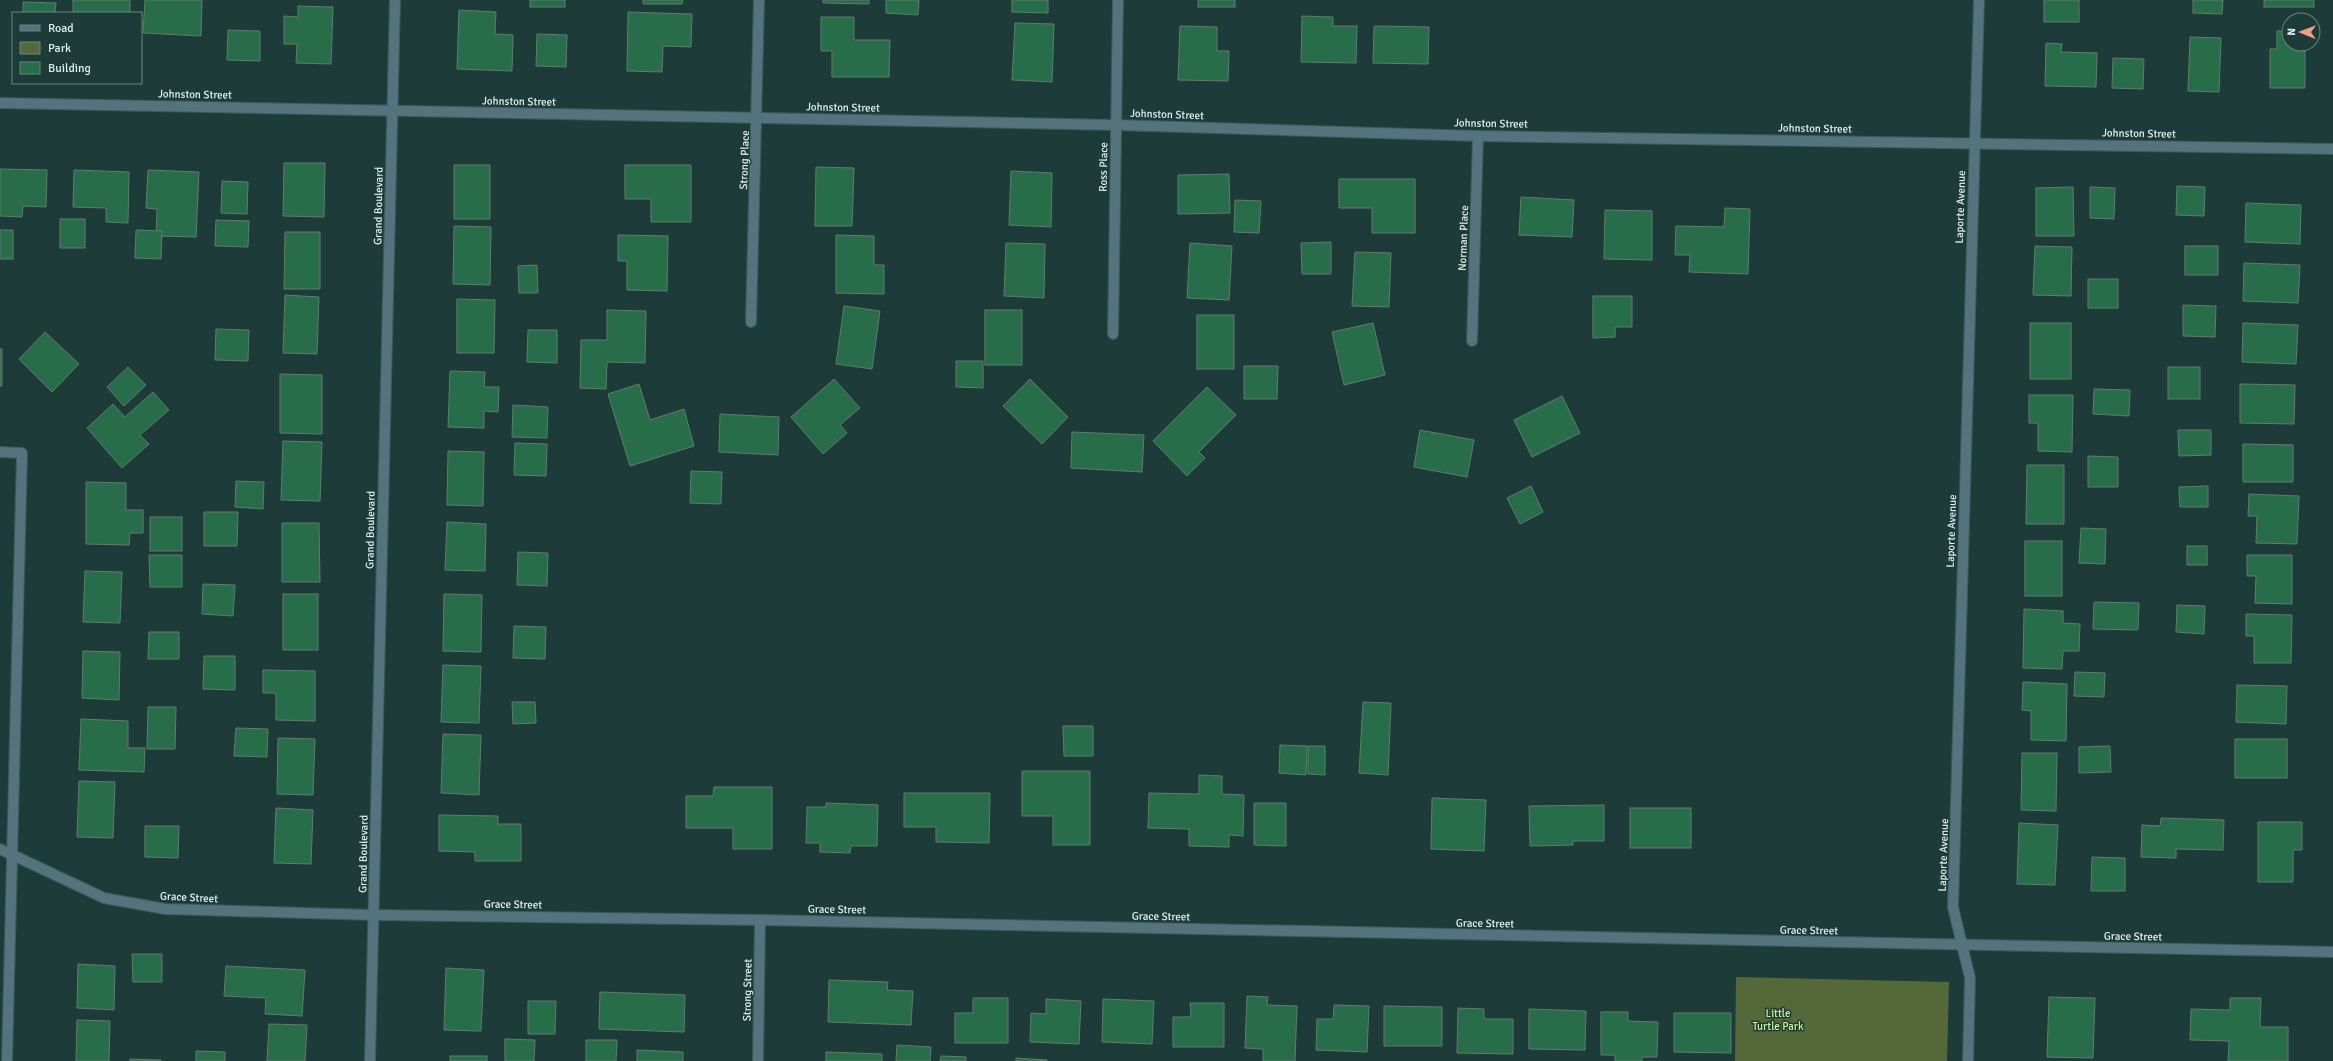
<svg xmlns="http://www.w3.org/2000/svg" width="2333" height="1061" font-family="Signika,sans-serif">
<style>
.green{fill:#556839}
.building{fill:#276d4a;stroke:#627b6c}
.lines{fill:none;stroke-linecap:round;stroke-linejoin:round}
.minor-casing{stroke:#3c5956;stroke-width:12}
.minor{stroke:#53737e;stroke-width:10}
.labels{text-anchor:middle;stroke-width:3;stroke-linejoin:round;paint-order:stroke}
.street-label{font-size:11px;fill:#dff0ee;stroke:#1d3c39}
.park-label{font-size:11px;fill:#cef29a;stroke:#1d3c39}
</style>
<rect width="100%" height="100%" fill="#1d3c39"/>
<polygon class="green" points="1736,977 1949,982 1947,1061 1735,1061"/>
<g class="building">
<rect x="73" y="0" width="57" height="13"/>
<polygon points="145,0 202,0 201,36 143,33"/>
<rect x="530" y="0" width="35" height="7"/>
<polygon points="643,0 683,0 682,4 643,4"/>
<polygon points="823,0 869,0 869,4 823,3"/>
<polygon points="886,0 919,0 918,15 886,13"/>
<polygon points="1012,0 1048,0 1048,13 1012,12"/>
<rect x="1198" y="0" width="37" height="7"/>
<rect x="2044" y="0" width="35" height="22"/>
<polygon points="2193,0 2223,0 2222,14 2193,13"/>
<rect x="2264" y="0" width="50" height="7"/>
<polygon points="23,2 56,3 55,13 23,13"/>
<polygon points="298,6 333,7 331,64 296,63 297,44 284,44 284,16 298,17"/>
<polygon points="459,10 496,12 495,34 513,35 512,71 457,69"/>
<polygon points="628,12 692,14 691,47 663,46 662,72 627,71"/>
<polygon points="1302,16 1333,17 1333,26 1357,26 1356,63 1301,62"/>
<polygon points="821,17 854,17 854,40 890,40 889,77 832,77 832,51 821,51"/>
<polygon points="1015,23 1054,24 1052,82 1012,80"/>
<polygon points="1180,26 1217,27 1217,51 1229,51 1228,81 1178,80"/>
<polygon points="1374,26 1429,27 1428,64 1373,63"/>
<polygon points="228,30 260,31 260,61 227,60"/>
<polygon points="2277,31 2289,31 2289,44 2305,44 2305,88 2270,88 2270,49 2277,49"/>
<polygon points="537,34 567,35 566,67 536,66"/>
<polygon points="2190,37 2221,38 2219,92 2188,91"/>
<polygon points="2046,43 2062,44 2061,52 2097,53 2096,87 2045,86"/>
<polygon points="2113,58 2144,59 2143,89 2112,88"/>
<polygon points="284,163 325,163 324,217 283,216"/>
<rect x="454" y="165" width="36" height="54"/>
<polygon points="625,165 691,165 691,222 651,222 651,199 625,199"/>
<polygon points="816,167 854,168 852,226 815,226"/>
<polygon points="0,169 47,170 46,207 23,206 22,217 0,216"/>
<polygon points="74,170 129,172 128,223 106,222 106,208 73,207"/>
<polygon points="148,170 199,172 196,237 156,236 157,209 146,208"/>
<polygon points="1011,171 1052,173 1051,227 1009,225"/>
<polygon points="1229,174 1230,213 1178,214 1178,175"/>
<polygon points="1339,179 1415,179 1415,233 1372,233 1372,208 1339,208"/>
<polygon points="222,181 248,182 247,214 221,213"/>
<polygon points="2177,186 2205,187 2204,216 2176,215"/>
<polygon points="2073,187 2074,236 2036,236 2036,188"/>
<polygon points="2090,187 2115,188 2114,219 2090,218"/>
<polygon points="1521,197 1574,200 1572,237 1519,235"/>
<polygon points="1235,200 1261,201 1259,233 1234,232"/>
<polygon points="2246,203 2301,205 2300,244 2245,242"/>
<polygon points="1725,208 1750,209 1748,274 1689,272 1690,255 1675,255 1676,226 1724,227"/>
<polygon points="1605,210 1652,211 1652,260 1604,259"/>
<rect x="60" y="219" width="25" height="29"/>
<polygon points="216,220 249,221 248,247 215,246"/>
<polygon points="454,226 491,227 490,285 453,284"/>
<rect x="0" y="230" width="13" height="29"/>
<polygon points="136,230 162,231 161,259 135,258"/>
<polygon points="285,232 320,232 320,289 284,289"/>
<polygon points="618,235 668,236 667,291 627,290 627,261 618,261"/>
<polygon points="836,235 874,236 874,265 884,265 884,294 836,293"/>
<polygon points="1331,242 1331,274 1302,274 1301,243"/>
<polygon points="1006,243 1045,244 1044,298 1004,296"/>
<polygon points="1190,243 1232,246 1229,300 1187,298"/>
<polygon points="2035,246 2072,247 2071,296 2033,295"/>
<rect x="2185" y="246" width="33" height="29"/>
<polygon points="1355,252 1391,253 1389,307 1352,306"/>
<polygon points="2244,263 2300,265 2298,303 2243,301"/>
<polygon points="537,265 538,293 519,293 518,266"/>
<rect x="2088" y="279" width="30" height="29"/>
<polygon points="285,295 319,297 317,354 283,353"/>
<polygon points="1593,296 1632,296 1632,327 1615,327 1615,337 1593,338"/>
<polygon points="457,299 495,300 494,353 457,353"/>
<polygon points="2183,305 2216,306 2215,337 2183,336"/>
<polygon points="844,306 880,311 872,369 836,364"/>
<polygon points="607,310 646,311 645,363 607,362 606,389 580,388 581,340 607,340"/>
<rect x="985" y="310" width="37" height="55"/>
<rect x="1197" y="315" width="37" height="54"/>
<polygon points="1373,323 1385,375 1344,385 1332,332"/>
<rect x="2030" y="323" width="41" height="56"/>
<polygon points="2243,323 2298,325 2296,364 2242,362"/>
<polygon points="216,329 249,330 248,361 215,360"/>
<polygon points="528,330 557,330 557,363 527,362"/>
<polygon points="45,332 79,364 52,392 19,359"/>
<rect x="0" y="349" width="2" height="37"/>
<polygon points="956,361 983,361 983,388 956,387"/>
<polygon points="1244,366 1278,366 1277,399 1244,399"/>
<polygon points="128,367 146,385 124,406 107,387"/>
<rect x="2168" y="367" width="32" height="32"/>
<polygon points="450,371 485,372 484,387 499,387 498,412 484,411 484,428 448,427"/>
<polygon points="280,374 322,375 322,434 280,433"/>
<polygon points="834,379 860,408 840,425 847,433 823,454 791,417"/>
<polygon points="1030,379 1068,417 1042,444 1003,406"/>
<polygon points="639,384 650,420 684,409 694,446 630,466 608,394"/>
<polygon points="2240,384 2295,385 2294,424 2240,423"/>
<polygon points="1207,387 1236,415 1199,452 1205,458 1187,476 1153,441"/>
<polygon points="2094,389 2130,390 2129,416 2093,414"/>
<polygon points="153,392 169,410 140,435 149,444 122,468 87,428 113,404 125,417"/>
<polygon points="2029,395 2073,395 2072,452 2038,451 2038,423 2029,423"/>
<polygon points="1562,396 1580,433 1532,457 1514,420"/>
<polygon points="513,405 548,407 547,438 512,437"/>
<polygon points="720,414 779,417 778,455 719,452"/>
<polygon points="1420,430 1474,440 1467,477 1414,467"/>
<polygon points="2178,430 2211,430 2211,455 2179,456"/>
<polygon points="1072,432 1144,435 1142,472 1071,468"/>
<polygon points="283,441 322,442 320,501 281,500"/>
<polygon points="515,443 547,444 546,476 514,475"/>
<polygon points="2243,444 2293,445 2293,482 2243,482"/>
<polygon points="448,451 484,452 483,506 447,505"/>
<polygon points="2088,456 2118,457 2118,487 2088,487"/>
<polygon points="2027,465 2064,465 2064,524 2026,524"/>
<polygon points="691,471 722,472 721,504 690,503"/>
<polygon points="236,481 264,482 263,509 235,507"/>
<polygon points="86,482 126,483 126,510 143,510 143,533 130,533 129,545 86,544"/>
<polygon points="1531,486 1543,512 1520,524 1507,498"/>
<polygon points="2208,486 2208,507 2180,507 2179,487"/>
<polygon points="2249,494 2299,496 2297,544 2256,543 2257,516 2248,516"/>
<polygon points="204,512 238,512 237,546 204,546"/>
<rect x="150" y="517" width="32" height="34"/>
<polygon points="447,522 486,524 485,571 445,570"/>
<polygon points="282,523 319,523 320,582 282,582"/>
<polygon points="2081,528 2106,529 2105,564 2079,563"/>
<rect x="2025" y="541" width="37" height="55"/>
<rect x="2187" y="546" width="20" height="19"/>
<polygon points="518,552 548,553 547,586 517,585"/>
<polygon points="149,555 182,555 182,587 150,587"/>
<polygon points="2247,555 2292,555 2292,604 2255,603 2256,576 2247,576"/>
<polygon points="85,571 122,572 120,623 83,622"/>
<polygon points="203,584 235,585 233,616 202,614"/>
<rect x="283" y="594" width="35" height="56"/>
<polygon points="444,594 482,595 481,652 443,651"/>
<polygon points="2094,602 2139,603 2138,630 2093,629"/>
<polygon points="2177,605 2205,606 2204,634 2176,632"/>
<polygon points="2024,609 2063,611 2063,623 2080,624 2079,651 2063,651 2062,669 2023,668"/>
<polygon points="2246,614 2292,615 2291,663 2254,663 2254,636 2246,636"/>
<polygon points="514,626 546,627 545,659 513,658"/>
<polygon points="149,632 179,632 179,659 148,659"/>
<polygon points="83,651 120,652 119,700 82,698"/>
<polygon points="204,656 235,656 235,690 203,689"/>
<polygon points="443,665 481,666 479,723 441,722"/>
<polygon points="263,670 315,671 315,721 276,720 276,693 263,693"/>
<polygon points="2075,672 2105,673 2104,697 2074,696"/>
<polygon points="2023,682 2067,684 2066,741 2031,740 2031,711 2022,710"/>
<polygon points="2237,685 2287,686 2286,724 2236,722"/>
<polygon points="512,702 535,702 536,723 513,724"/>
<polygon points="1363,702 1391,703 1388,775 1359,773"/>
<polygon points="148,707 176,707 175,749 147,749"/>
<polygon points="81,719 128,721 128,748 145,748 144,772 79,770"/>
<polygon points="1063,726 1093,726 1093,756 1064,756"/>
<polygon points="236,728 268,729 267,757 234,756"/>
<polygon points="443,734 481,735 479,795 441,793"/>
<polygon points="278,738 315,739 313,795 277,794"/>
<rect x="2235" y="739" width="52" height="39"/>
<polygon points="1280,745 1307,746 1306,775 1279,773"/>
<polygon points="1308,746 1325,746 1325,775 1308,774"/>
<polygon points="2110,746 2111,772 2079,773 2079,747"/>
<polygon points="2022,753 2057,753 2056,811 2021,810"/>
<polygon points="1022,771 1090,771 1090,845 1053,845 1053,816 1022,816"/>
<polygon points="1199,775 1222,776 1222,794 1244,795 1243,836 1229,835 1229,847 1189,846 1189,829 1148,828 1149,793 1199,794"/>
<polygon points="79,781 115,782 113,838 77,837"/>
<polygon points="714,787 772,787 772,849 733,849 733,828 686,828 686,796 713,796"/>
<polygon points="904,793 990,793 989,843 936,842 936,827 904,827"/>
<polygon points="1432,798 1486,800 1484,851 1431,849"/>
<polygon points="826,803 878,805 877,846 851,846 850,853 820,852 820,843 806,843 807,807 826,807"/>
<polygon points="1254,803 1286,803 1286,846 1254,845"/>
<polygon points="1604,805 1604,841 1573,841 1573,845 1530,846 1529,806"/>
<polygon points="276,808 313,810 311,864 274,863"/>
<rect x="1630" y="808" width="61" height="40"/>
<polygon points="439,815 498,816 498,824 521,824 521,861 475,861 475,852 439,851"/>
<polygon points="2161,818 2224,820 2223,850 2176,849 2176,858 2141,857 2142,825 2160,826"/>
<polygon points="2258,822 2302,822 2302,850 2293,850 2293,882 2258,882"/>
<polygon points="2019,823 2058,825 2055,885 2017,884"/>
<polygon points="145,826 179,826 178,858 145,857"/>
<polygon points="2092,857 2125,858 2125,891 2091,891"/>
<polygon points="132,954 162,954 162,982 133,982"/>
<polygon points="78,964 115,966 114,1010 77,1008"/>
<polygon points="226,966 305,970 302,1016 265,1014 266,998 224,996"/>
<polygon points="446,968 484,970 481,1031 444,1030"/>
<polygon points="829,980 888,982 887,990 913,991 911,1025 828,1022"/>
<polygon points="600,992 685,995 684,1032 599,1029"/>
<polygon points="1247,996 1268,997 1267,1005 1297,1006 1295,1061 1263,1061 1263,1049 1245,1048"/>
<polygon points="2049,997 2095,998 2093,1058 2047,1057"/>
<polygon points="973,998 1008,998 1008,1043 955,1043 955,1013 973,1013"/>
<polygon points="2230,998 2261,998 2260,1027 2288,1027 2288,1061 2228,1061 2229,1041 2190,1040 2191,1009 2230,1010"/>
<polygon points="1046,999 1081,1001 1079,1044 1030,1042 1031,1013 1046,1014"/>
<polygon points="1103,999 1154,1001 1152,1044 1102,1042"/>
<polygon points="528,1001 556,1001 555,1034 528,1034"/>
<polygon points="1190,1003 1224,1003 1224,1047 1173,1047 1173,1017 1191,1017"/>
<polygon points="1334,1005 1369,1006 1367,1052 1316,1050 1317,1019 1333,1019"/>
<polygon points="1384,1006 1442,1007 1442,1046 1384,1046"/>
<polygon points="1458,1008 1484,1009 1484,1019 1513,1019 1513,1054 1457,1053"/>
<polygon points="1529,1009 1586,1011 1585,1050 1529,1049"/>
<polygon points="1601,1012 1628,1012 1628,1021 1658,1022 1657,1057 1642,1057 1642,1061 1615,1061 1615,1055 1601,1055"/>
<polygon points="1674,1013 1731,1013 1731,1053 1674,1052"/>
<polygon points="77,1020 110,1021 109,1061 76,1061"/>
<polygon points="269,1024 307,1025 305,1061 267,1061"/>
<polygon points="505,1039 535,1040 534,1061 505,1061"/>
<polygon points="586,1040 617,1040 616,1061 586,1061"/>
<polygon points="897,1045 931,1047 930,1061 896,1061"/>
<polygon points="637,1050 683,1052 683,1061 637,1061"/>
<polygon points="196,1051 225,1052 225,1061 196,1061"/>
<polygon points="826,1052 882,1054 882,1061 826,1061"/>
<rect x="450" y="1056" width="37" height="5"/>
<polygon points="941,1056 966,1057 966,1061 940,1061"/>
<polygon points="1016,1058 1047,1060 1047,1061 1016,1061"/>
<polygon points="130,1059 161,1060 161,1061 130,1061"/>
</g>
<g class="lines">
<g class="minor-casing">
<g id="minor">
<polyline points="0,103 1115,125 1478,136 2333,149"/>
<polyline points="751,322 759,0"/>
<polyline points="1113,334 1118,0"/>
<polyline points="1472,341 1478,136"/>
<polyline points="0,452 22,453 7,1061"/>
<polyline points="0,849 104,898 165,909 373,915 760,920 2333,952"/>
<polyline points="370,1061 395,0"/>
<polyline points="758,1061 760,920"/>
<polyline points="1968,1061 1970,978 1953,907 1979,0"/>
</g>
</g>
<use href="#minor" class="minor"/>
</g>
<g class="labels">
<g class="street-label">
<text transform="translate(195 94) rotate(1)" y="4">Johnston Street</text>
<text transform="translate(519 101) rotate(1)" y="4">Johnston Street</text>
<text transform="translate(843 107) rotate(1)" y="4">Johnston Street</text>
<text transform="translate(1167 114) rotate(2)" y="4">Johnston Street</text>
<text transform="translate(1491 123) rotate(1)" y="4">Johnston Street</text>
<text transform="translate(1815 128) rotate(1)" y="4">Johnston Street</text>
<text transform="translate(2139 133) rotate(1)" y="4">Johnston Street</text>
<text transform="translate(744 160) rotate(-88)" y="4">Strong Place</text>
<text transform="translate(1103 167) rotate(-89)" y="4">Ross Place</text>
<text transform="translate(378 206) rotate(-89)" y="4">Grand Boulevard</text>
<text transform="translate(1960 207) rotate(-88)" y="4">Laporte Avenue</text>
<text transform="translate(1463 238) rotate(-88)" y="4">Norman Place</text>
<text transform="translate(370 530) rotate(-89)" y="4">Grand Boulevard</text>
<text transform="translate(1951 531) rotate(-88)" y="4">Laporte Avenue</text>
<text transform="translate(363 854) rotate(-89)" y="4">Grand Boulevard</text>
<text transform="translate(1943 855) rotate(-88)" y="4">Laporte Avenue</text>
<text transform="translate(189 897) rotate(3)" y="4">Grace Street</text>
<text transform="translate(513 904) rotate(1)" y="4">Grace Street</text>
<text transform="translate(837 909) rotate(1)" y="4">Grace Street</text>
<text transform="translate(1161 916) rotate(1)" y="4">Grace Street</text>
<text transform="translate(1485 923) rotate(1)" y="4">Grace Street</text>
<text transform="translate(1809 930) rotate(1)" y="4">Grace Street</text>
<text transform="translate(2133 936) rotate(1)" y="4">Grace Street</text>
<text transform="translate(747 990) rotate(-89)" y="4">Strong Street</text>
</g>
<g class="park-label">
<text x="1778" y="1017">Little<tspan x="1778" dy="13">Turtle Park</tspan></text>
</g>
</g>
<rect x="12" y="12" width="130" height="72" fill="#1d3c39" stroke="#6b8481"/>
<rect x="20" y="25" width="20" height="6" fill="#53737e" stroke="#6b8481"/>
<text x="48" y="32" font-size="12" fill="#dff0ee">Road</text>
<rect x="20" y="42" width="20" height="12" fill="#556839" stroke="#6b8481"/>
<text x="48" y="52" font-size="12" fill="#dff0ee">Park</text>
<rect x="20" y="62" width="20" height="12" fill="#276d4a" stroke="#6b8481"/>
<text x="48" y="72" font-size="12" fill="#dff0ee">Building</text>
<g transform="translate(2301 32) rotate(271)"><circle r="19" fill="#1d3c39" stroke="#6b8481"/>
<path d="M0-3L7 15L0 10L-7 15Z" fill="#f49d8b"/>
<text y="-6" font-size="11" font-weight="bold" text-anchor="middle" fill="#dff0ee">N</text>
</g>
</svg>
